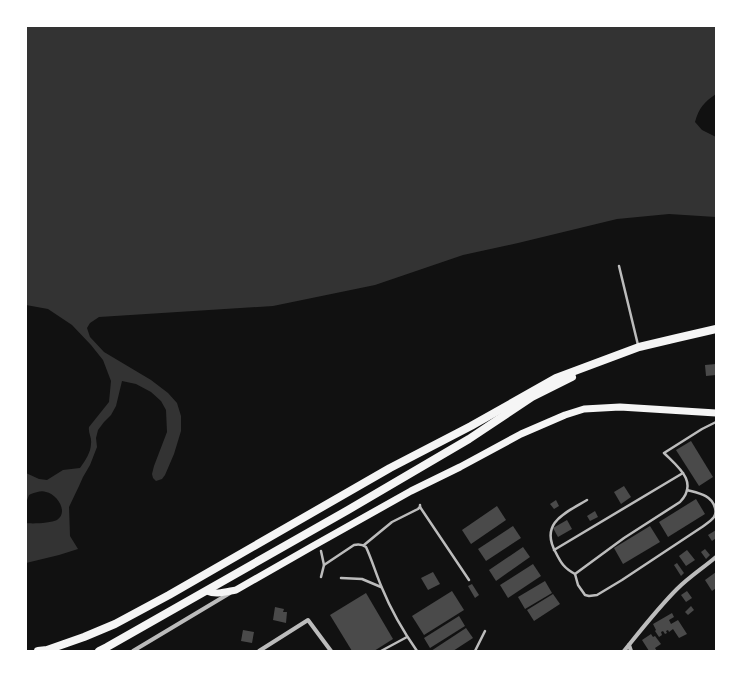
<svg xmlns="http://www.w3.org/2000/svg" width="742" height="677" font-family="'Roboto Condensed',sans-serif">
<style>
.water{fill:#333}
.building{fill:#4a4a4a}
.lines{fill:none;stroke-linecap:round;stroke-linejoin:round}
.service{stroke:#bcbcbc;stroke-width:2.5}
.minor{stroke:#bcbcbc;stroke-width:4}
.secondary{stroke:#f5f5f5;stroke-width:7}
.trunk{stroke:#f5f5f5;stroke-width:8}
</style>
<rect width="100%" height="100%" fill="#111"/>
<path class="water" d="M26,26H716V94C704,102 699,108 695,122L702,130L716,137V217L669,214L617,219L518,243L463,255L375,285L273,306L99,317L90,323L87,328L90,337L104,352L151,380L168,393L177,403L181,416V431L174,454L165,475L162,479L156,481L153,478L152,474L154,466L167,432L166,410L161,401L151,392L136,384L122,381L116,406L111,415L104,422L98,430L96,438L97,447L90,465L83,477L79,486L69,507L70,536L78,549L59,555L26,563V523C33,524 51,523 57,520C69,512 57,494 46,492C42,490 36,492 31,494L29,495L26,503V473L39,479L47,480L63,470L80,468C85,461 91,452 91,444C92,437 88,433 89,427L109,402L111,381L103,360L91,345L72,325L48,309L26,305Z"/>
<g class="building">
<polygon points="716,364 716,375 706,376 705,365"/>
<polygon points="691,441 713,477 699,486 676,450"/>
<polygon points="624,486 631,497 621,504 614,492"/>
<polygon points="696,499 705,514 668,537 659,522"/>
<polygon points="556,500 559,506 554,509 550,504"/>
<polygon points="497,506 506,520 471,544 462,530"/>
<polygon points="595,511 598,517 590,521 587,516"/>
<polygon points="567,520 572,529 558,537 553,528"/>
<polygon points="513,526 521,538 486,561 478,549"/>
<polygon points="650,526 660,542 623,564 614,548"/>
<polygon points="716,530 716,538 712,541 708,535"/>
<polygon points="523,547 530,557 496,581 489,570"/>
<polygon points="705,549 710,555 706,559 701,552"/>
<polygon points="687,550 695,560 686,566 679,556"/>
<polygon points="677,563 684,573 681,576 674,565"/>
<polygon points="533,564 541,576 508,598 500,585"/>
<polygon points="433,572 440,584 428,590 421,578"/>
<polygon points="716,572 716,588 712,591 705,580"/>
<polygon points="545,581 552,593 525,609 518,597"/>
<polygon points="472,584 479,595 475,598 468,586"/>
<polygon points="452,591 464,610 424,635 412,616"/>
<polygon points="687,591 692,598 686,602 681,595"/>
<polygon points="366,593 393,639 374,651 352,651 330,615"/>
<polygon points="553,594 560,604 534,621 527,610"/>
<polygon points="691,606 694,610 688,615 685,612"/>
<polygon points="275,607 284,609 283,612 287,612 286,623 273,620"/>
<polygon points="672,613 674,617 669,620 671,624 678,620 687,634 679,638 673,629 669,632 668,630 666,631 667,633 665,634 663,631 661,632 662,635 659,637 655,631 656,630 653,624"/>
<polygon points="459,616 465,626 430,648 424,638"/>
<polygon points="466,628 473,638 453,651 431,651"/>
<polygon points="243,630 254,632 252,643 241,641"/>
<polygon points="651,634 653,637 655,636 661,644 655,648 657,651 649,651 642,640"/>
</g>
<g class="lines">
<g class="service">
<polyline points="619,266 638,345"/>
<path d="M587,500C565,513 539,523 556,553C561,563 564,568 575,574L624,538L680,502C699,482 678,467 664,453L702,429L716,422"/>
<polyline points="420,507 469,580"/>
<polyline points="364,545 392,522 418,509 420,507 420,505"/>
<polyline points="554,550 683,473"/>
<path d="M324,565L354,545C358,544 362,544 366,547C372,560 376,574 382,588C391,610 403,631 417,651"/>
<path d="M575,574L578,585L585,595L589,596L597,595L622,580L702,527C706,524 711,521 714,517C716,514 716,512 715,508C712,495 698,493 687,490"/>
<polyline points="321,577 324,565 321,551"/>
<polyline points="341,578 362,579 381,587"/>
<polyline points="381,651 407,637"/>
<polyline points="475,651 485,631"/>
</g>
<g class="minor">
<polyline points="629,645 631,651"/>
<polyline points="133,651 230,593"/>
<polyline points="259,651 308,620 331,651"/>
<path d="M624,651C641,630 658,608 677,589C689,577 703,568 716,557"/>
</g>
<path class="secondary" d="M207,591C216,595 225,592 236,590L313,546L411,491L460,467L521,434L565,415L584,409L620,407L716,413"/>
<g class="trunk">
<polyline points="38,651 47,650 84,637 115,624 169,595 390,468 471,426 556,378 639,347 677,338 716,329"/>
<polyline points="99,651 107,647 348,510 469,439 532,397 572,377"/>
</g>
</g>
<rect width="742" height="677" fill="none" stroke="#ffffff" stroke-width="54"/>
</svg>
